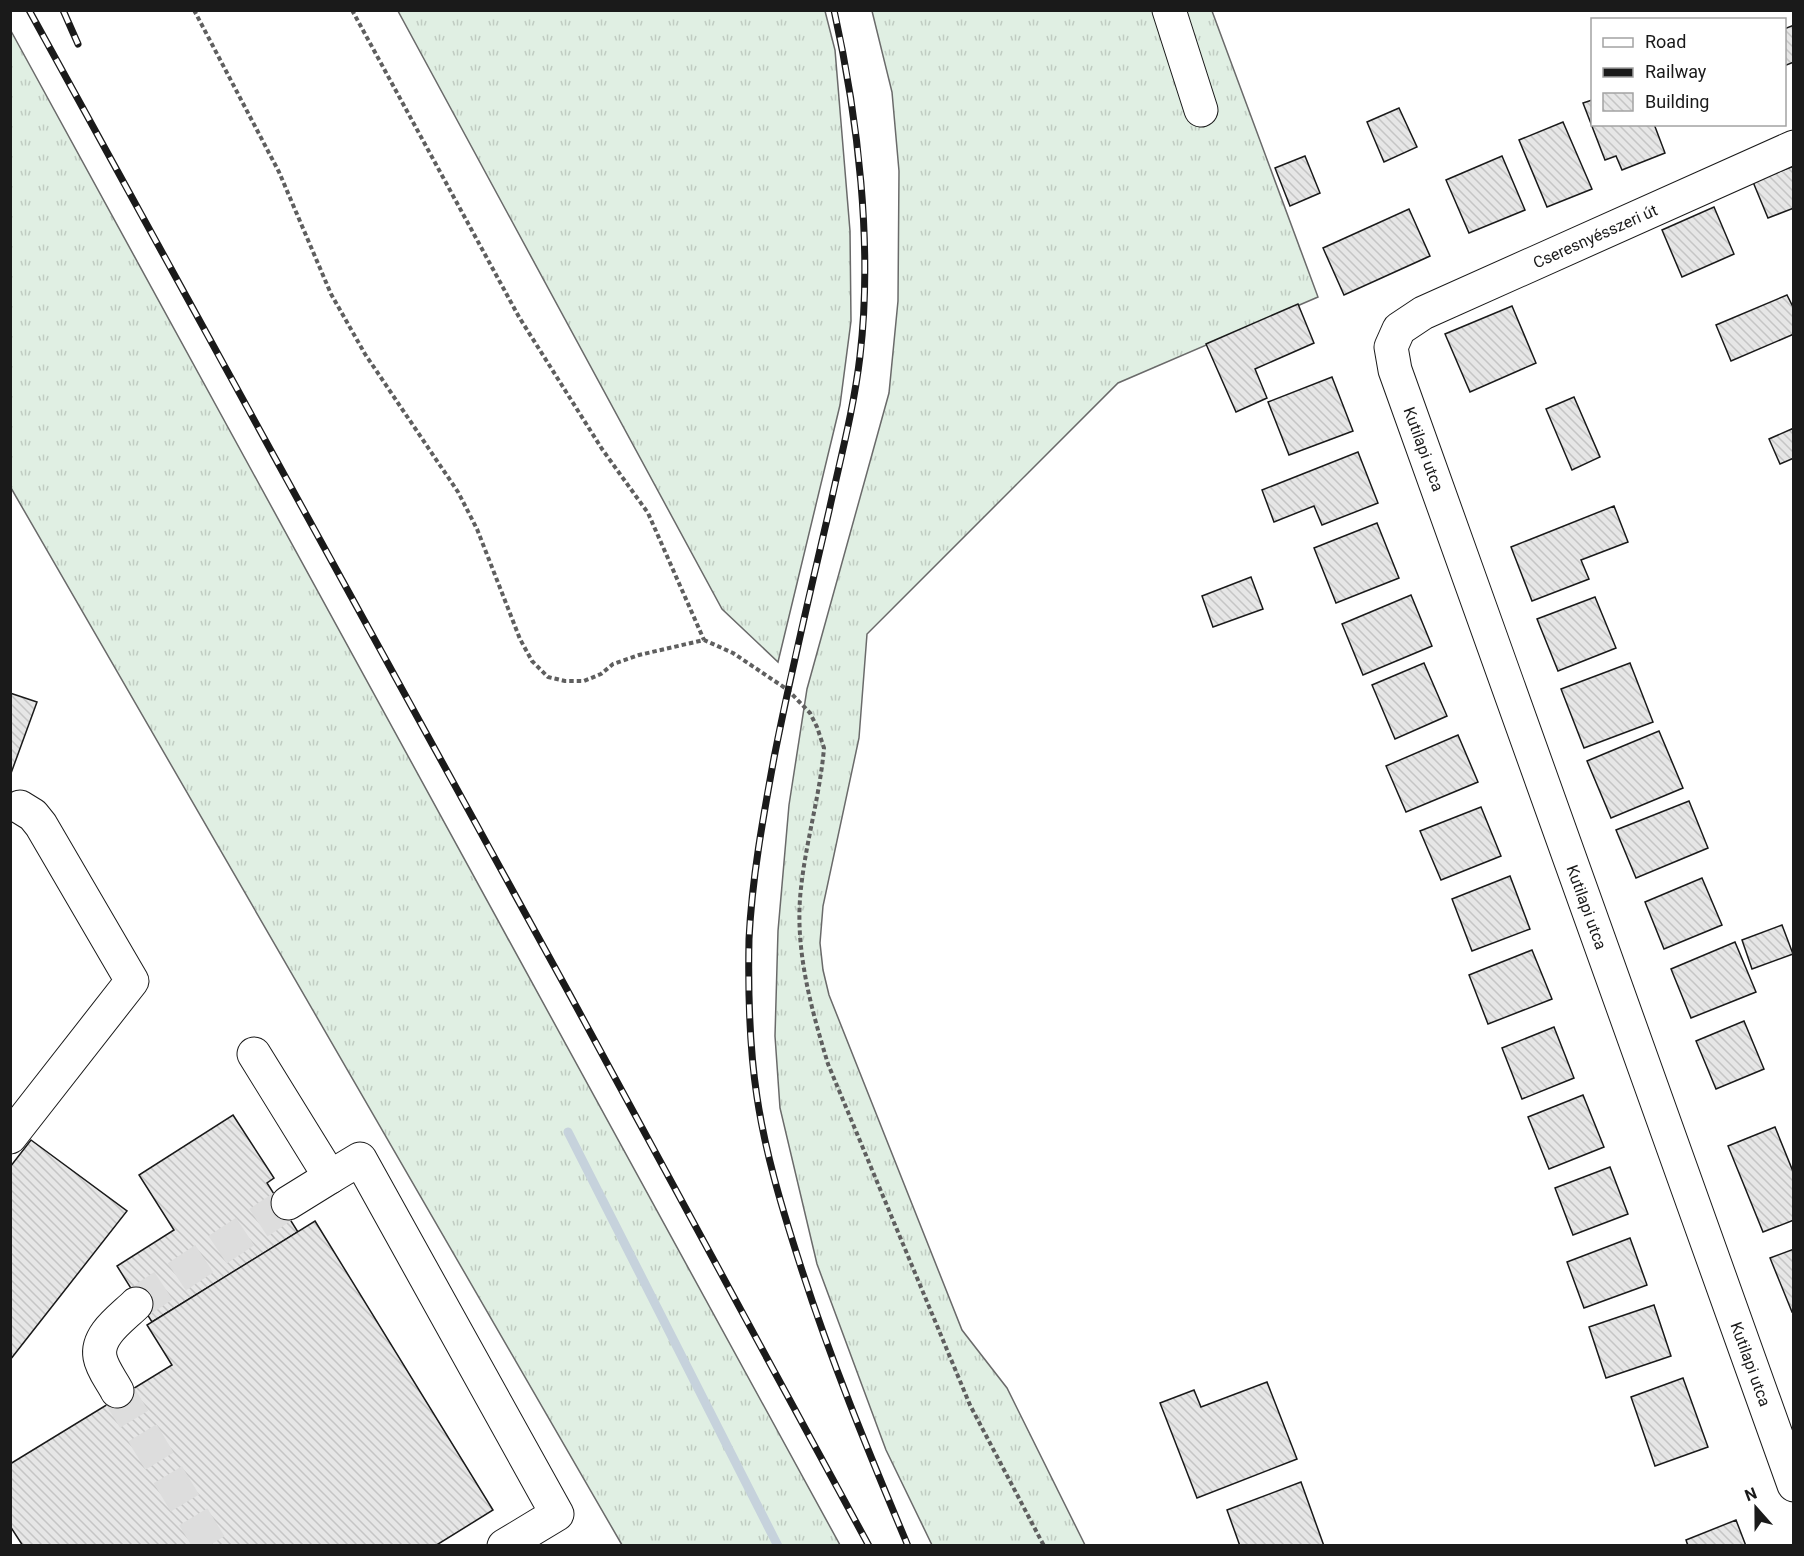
<svg xmlns="http://www.w3.org/2000/svg" width="1804" height="1556" font-family="Roboto,sans-serif">
<style>
.grass{fill:url(#grass-tufts);stroke:#6a6a6a;stroke-width:1.5}
.lines{fill:none;stroke-linecap:round;stroke-linejoin:round}
.stream{stroke:#c6d2dc;stroke-width:9}
.building{fill:url(#building-back-hatch);stroke:#1a1a1a;stroke-width:1.5}
.minor-tunnel{stroke:#ddd;stroke-width:33;stroke-dasharray:33 16;stroke-linecap:butt}
.minor-casing{stroke:#1a1a1a;stroke-width:35}
.path{stroke:#5f5f5f;stroke-width:4;stroke-dasharray:4.5 3;stroke-linecap:butt}
.minor{stroke:#fff;stroke-width:33}
.rail-casing{stroke:#1a1a1a;stroke-width:7}
.rail{stroke:#fff;stroke-width:4.5;stroke-dasharray:14;stroke-linecap:butt}
.labels{text-anchor:middle;stroke-width:4.5;stroke-linejoin:round;paint-order:stroke}
.street-label{font-size:16px;fill:#1a1a1a;stroke:#fff}
</style>
<defs>
<pattern id="grass-tufts" width="24" height="20" patternUnits="userSpaceOnUse" patternTransform="scale(1.5)"><rect width="24" height="20" fill="#e0efe3"/><path d="M3 7l-1-3M5 7V3M7 7l1-3M15 17l-1-3M17 17v-4M19 17l1-3" fill="none" stroke="#c0ccc2"/></pattern>
<pattern id="building-back-hatch" width="6" height="6" patternUnits="userSpaceOnUse" patternTransform="scale(1.5)"><rect width="6" height="6" fill="#e6e6e6"/><path d="M-1 5l2 2M0 0l6 6M5-1l2 2" fill="none" stroke="#c5c5c5"/></pattern>
</defs>
<rect width="100%" height="100%" fill="#fff"/>
<g class="grass">
<polygon points="398,11 825,11 835,50 850,231 851,321 840,405 778,662 722,609"/>
<polygon points="872,11 1212,11 1318,297 1118,383 867,634 859,738 823,906 820,943 823,970 829,995 962,1330 1007,1388 1085,1545 932,1545 886,1450 817,1264 780,1108 775,1036 778,931 789,805 807,689 889,393 898,301 899,171 892,92"/>
<polygon points="11,31 840,1545 622,1545 11,488"/>
</g>
<g class="lines">
<polyline class="stream" points="568,1132 778,1546"/>
</g>
<g class="building">
<polygon points="1794,25 1794,62 1784,66 1784,29"/>
<polygon points="1592,100 1592,124 1654,124 1665,153 1622,170 1616,156 1605,160 1583,103"/>
<polygon points="1399,108 1417,147 1384,162 1367,122"/>
<polygon points="1563,122 1592,189 1547,207 1519,140"/>
<polygon points="1305,156 1320,193 1290,206 1275,168"/>
<polygon points="1502,156 1525,210 1469,233 1446,180"/>
<polygon points="1794,166 1794,208 1768,218 1753,182"/>
<polygon points="1714,207 1734,254 1682,277 1662,230"/>
<polygon points="1409,209 1430,256 1344,295 1323,248"/>
<polygon points="1787,295 1794,309 1794,334 1731,361 1716,325"/>
<polygon points="1298,304 1314,343 1255,369 1267,398 1236,412 1206,344"/>
<polygon points="1512,306 1536,363 1470,392 1445,334"/>
<polygon points="1332,377 1353,431 1289,455 1268,402"/>
<polygon points="1574,397 1600,457 1572,470 1546,409"/>
<polygon points="1794,428 1794,458 1780,464 1769,439"/>
<polygon points="1358,452 1378,503 1322,525 1314,506 1274,522 1262,490"/>
<polygon points="1614,506 1628,542 1581,560 1589,579 1532,601 1511,547"/>
<polygon points="1377,523 1399,578 1336,603 1314,548"/>
<polygon points="1251,577 1263,609 1213,627 1202,596"/>
<polygon points="1411,595 1432,646 1363,675 1342,624"/>
<polygon points="1595,597 1616,648 1558,671 1537,619"/>
<polygon points="1424,663 1447,716 1395,739 1372,685"/>
<polygon points="1630,663 1653,722 1584,748 1561,689"/>
<polygon points="10,693 37,702 10,776"/>
<polygon points="1659,731 1683,788 1611,818 1587,761"/>
<polygon points="1458,735 1478,782 1406,812 1386,766"/>
<polygon points="1689,801 1708,848 1636,878 1616,830"/>
<polygon points="1481,807 1501,856 1441,880 1420,831"/>
<polygon points="1510,876 1530,929 1472,951 1452,899"/>
<polygon points="1702,878 1722,925 1664,949 1645,902"/>
<polygon points="1782,925 1793,954 1752,969 1742,940"/>
<polygon points="1735,942 1756,992 1691,1018 1671,969"/>
<polygon points="1532,950 1552,999 1488,1024 1469,975"/>
<polygon points="1744,1021 1764,1069 1716,1089 1696,1041"/>
<polygon points="1554,1027 1574,1078 1522,1099 1502,1048"/>
<polygon points="1583,1095 1604,1147 1549,1169 1528,1117"/>
<polygon points="233,1115 274,1178 267,1183 298,1232 152,1322 117,1266 174,1230 139,1175"/>
<polygon points="1775,1127 1794,1174 1794,1220 1763,1232 1728,1146"/>
<polygon points="31,1140 127,1211 10,1360 10,1167"/>
<polygon points="1610,1167 1628,1214 1573,1235 1555,1188"/>
<polygon points="315,1221 493,1510 435,1546 23,1546 10,1526 10,1464 172,1365 147,1325"/>
<polygon points="1630,1238 1647,1285 1584,1308 1567,1262"/>
<polygon points="1794,1249 1794,1311 1792,1312 1770,1258"/>
<polygon points="1654,1305 1671,1356 1606,1378 1589,1327"/>
<polygon points="1683,1378 1708,1447 1655,1466 1631,1397"/>
<polygon points="1267,1382 1297,1459 1197,1498 1160,1403 1194,1390 1201,1407"/>
<polygon points="1301,1482 1324,1546 1240,1546 1227,1510"/>
<polygon points="1736,1520 1746,1546 1688,1546 1686,1540"/>
</g>
<g class="lines">
<g class="minor-tunnel">
<polyline points="136,1304 288,1203"/>
<polyline points="117,1391 211,1546"/>
</g>
<g class="minor-casing">
<g id="minor">
<polyline points="1169,10 1201,110"/>
<polyline points="1794,147 1423,313 1399,329 1391,347 1395,370 1794,1485"/>
<polyline points="254,1054 330,1177 360,1159 557,1514 504,1546"/>
<polyline points="10,1137 132,981 41,825 33,815 20,807"/>
<polyline points="288,1203 330,1177"/>
<path d="M117,1391C112,1381 102,1369 100,1357C96,1335 122,1318 136,1304"/>
</g>
</g>
<g class="path">
<path d="M194,10L279,172L331,294L365,354L458,492L477,529L520,639L532,661L548,677L565,681H584L601,674L613,664L639,655L704,640L733,653L788,690L810,713L817,727L824,748C820,795 806,841 801,888C794,948 811,1008 828,1064L970,1405L1044,1546"/>
<polyline points="352,10 519,317 602,449 648,513 704,640"/>
</g>
<use href="#minor" class="minor"/>
<g class="rail-casing">
<g id="rail">
<polyline points="29,10 570,995 869,1546"/>
<polyline points="63,10 78,44"/>
<path d="M834,10C858,118 873,246 860,356C854,408 840,460 829,511C810,593 790,676 774,758C763,818 752,878 749,939C748,990 749,1045 757,1097C765,1151 781,1205 798,1258C829,1356 868,1451 908,1546"/>
</g>
</g>
<use href="#rail" class="rail"/>
</g>
<g class="labels">
<g class="street-label">
<text transform="translate(1595 236) rotate(-24)" y="6">Cseresnyésszeri út</text>
<text transform="translate(1424 449) rotate(70)" y="6">Kutilapi utca</text>
<text transform="translate(1587 907) rotate(70)" y="6">Kutilapi utca</text>
<text transform="translate(1751 1364) rotate(70)" y="6">Kutilapi utca</text>
</g>
</g>
<rect width="1804" height="1556" fill="none" stroke="#1a1a1a" stroke-width="24"/>
<rect x="1591" y="18" width="195" height="108" fill="#ffffff" stroke="#a3a3a3" stroke-width="1.5"/>
<rect x="1603" y="38" width="30" height="9" fill="#ffffff" stroke="#a3a3a3" stroke-width="1.5"/>
<text x="1645" y="48" font-size="18" fill="#1a1a1a">Road</text>
<rect x="1603" y="68" width="30" height="9" fill="#1a1a1a" stroke="#a3a3a3" stroke-width="1.5"/>
<text x="1645" y="78" font-size="18" fill="#1a1a1a">Railway</text>
<rect x="1603" y="93" width="30" height="18" fill="url(#building-back-hatch)" stroke="#a3a3a3" stroke-width="1.5"/>
<text x="1645" y="108" font-size="18" fill="#1a1a1a">Building</text>
<g transform="translate(1756 1508) rotate(339)" stroke="#ffffff" stroke-width="4.5" paint-order="stroke">
<path d="M0-4.5L10 22L0 15L-10 22Z" fill="#1a1a1a"/>
<text y="-9" font-size="16" font-weight="bold" text-anchor="middle" fill="#1a1a1a">N</text>
</g>
</svg>
